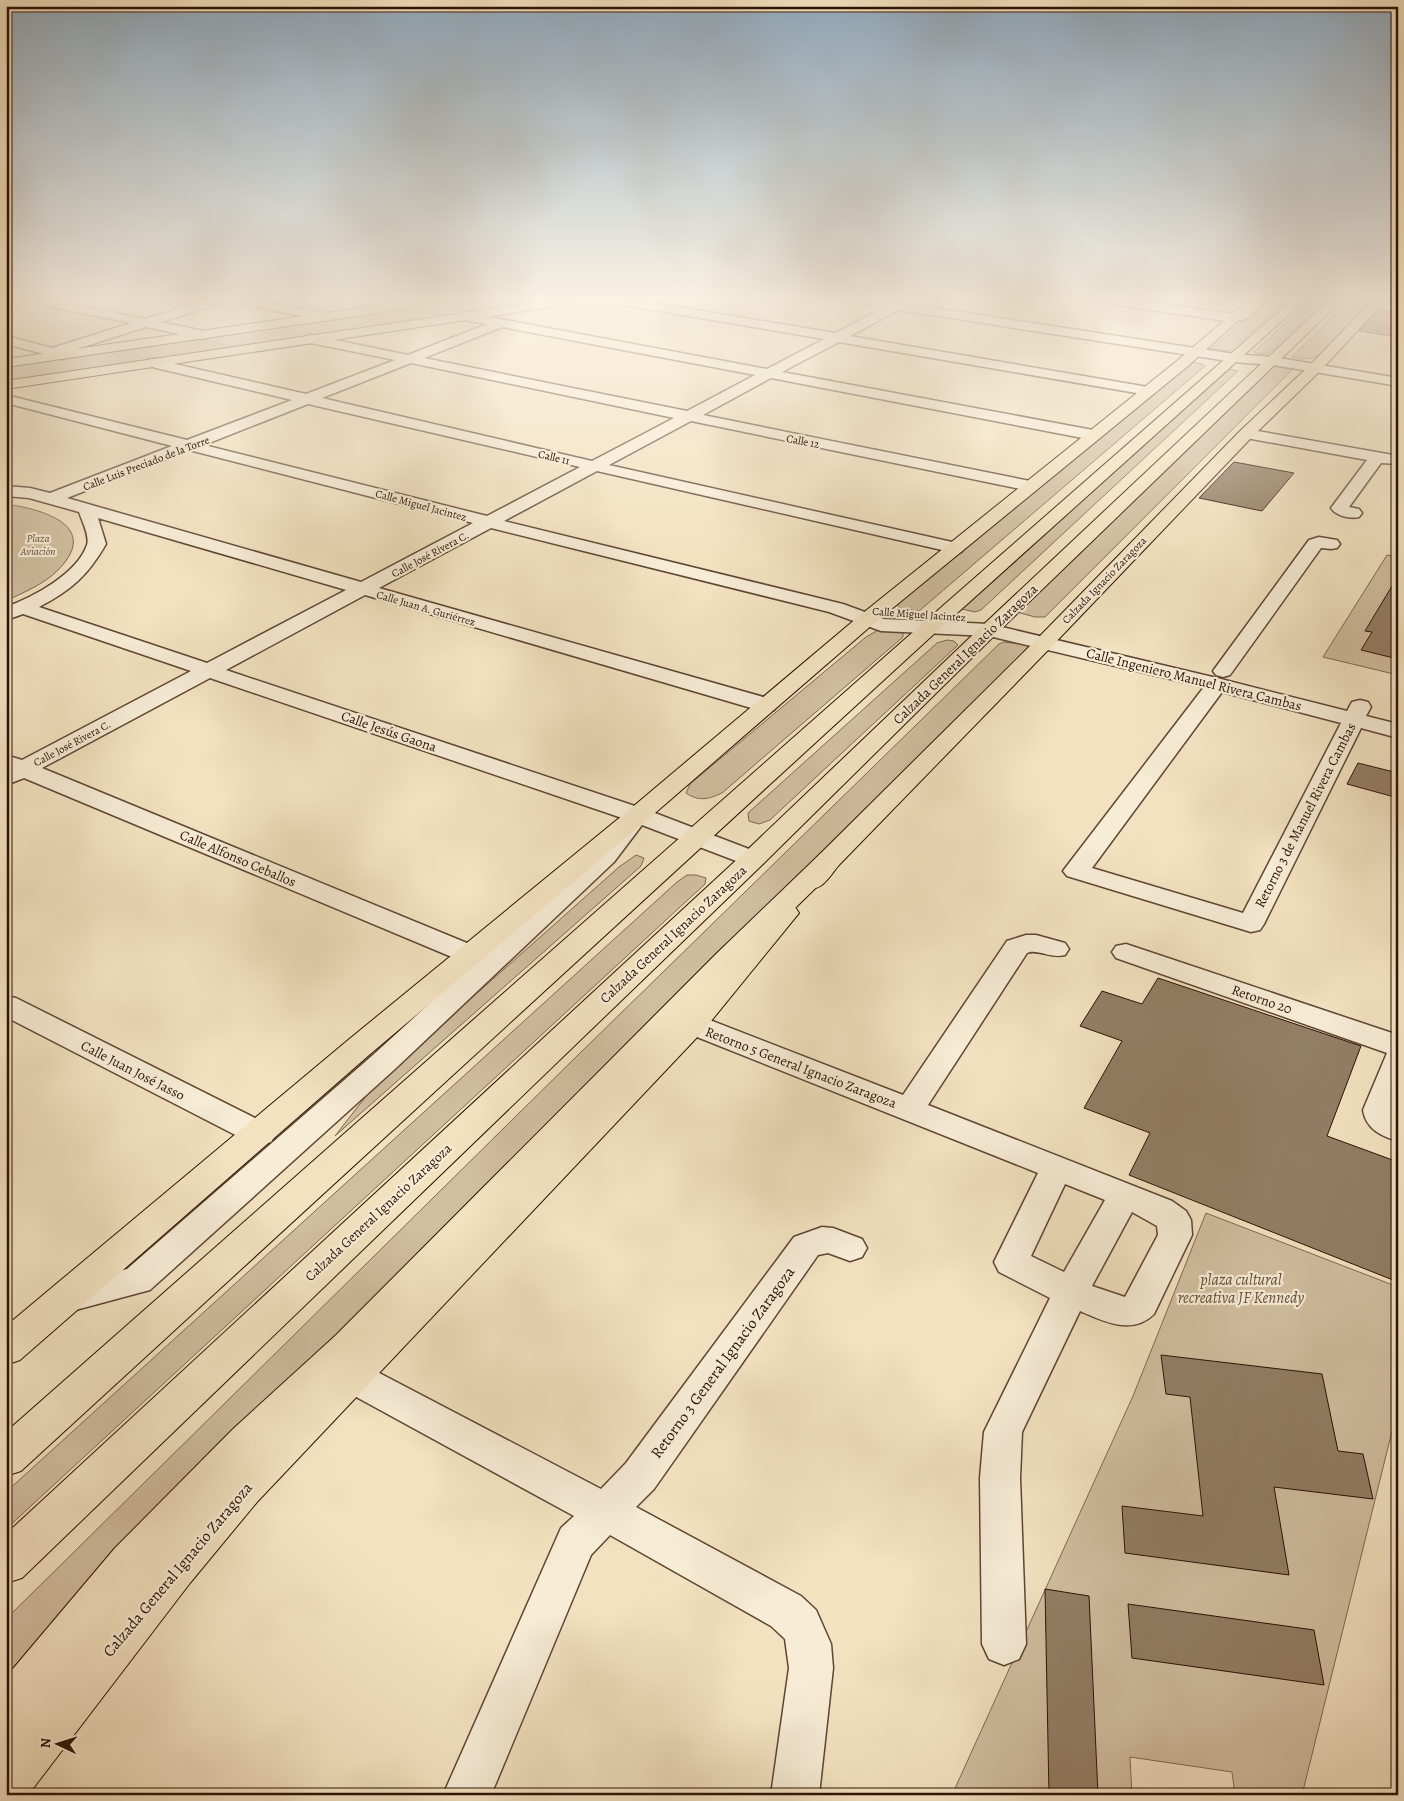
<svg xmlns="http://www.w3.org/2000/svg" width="1404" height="1801" font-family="Alegreya,serif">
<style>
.green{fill:#d1bea0;stroke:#7e6852}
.building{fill:#937e66;stroke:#2c1105}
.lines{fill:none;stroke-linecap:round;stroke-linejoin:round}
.minor-casing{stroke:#5e4534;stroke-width:3}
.major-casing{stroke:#2c1105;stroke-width:2}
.highway-casing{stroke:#2c1105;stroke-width:2}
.minor{fill:#f7ecd6;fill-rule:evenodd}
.major{fill:#f3e2c0;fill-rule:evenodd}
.highway{fill:#f3e2c0;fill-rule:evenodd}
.labels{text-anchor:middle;stroke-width:4.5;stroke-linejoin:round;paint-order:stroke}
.far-street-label{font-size:11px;fill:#2c1105;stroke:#f7ecd6}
.far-park-label{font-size:11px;font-style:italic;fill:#664e3b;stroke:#f7ecd6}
.street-label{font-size:14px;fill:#2c1105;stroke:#f7ecd6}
.near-park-label{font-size:16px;font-style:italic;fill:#664e3b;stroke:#f7ecd6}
.near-street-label{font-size:16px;fill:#2c1105;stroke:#f7ecd6}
</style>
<rect width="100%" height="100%" fill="#f3e2c0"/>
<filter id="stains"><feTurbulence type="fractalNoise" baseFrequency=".004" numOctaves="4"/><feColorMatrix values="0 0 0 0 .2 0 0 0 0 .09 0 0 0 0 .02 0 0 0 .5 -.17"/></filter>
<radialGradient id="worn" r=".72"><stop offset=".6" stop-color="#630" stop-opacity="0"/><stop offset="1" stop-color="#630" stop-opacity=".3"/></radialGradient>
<g class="green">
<polygon points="445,301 557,301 6,384 6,364"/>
<polygon points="1267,301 1287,301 1230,351 1211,349"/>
<polygon points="1309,301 1324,301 1269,353 1258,354 1254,352"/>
<polygon points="1348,301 1372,301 1319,357 1303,359 1292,357"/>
<polygon points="1189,362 1202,364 1205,366 919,611 901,609 897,604"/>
<polygon points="1274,365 1295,367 1045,617 1035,617 1013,611"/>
<polygon points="1228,369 1238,371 981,610 975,612 962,609 962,604"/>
<path d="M6,504C41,509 101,525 59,569C45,584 24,592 6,601Z"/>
<polygon points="1387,555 1398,557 1398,675 1323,657"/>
<path d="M880,629L903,632V637L722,793C709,799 699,802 686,793L690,784L866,637Z"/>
<polygon points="947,640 954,641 958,645 770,820 759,824 749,821 748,813 937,643"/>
<polygon points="1004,642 1028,645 1034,648 754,931 6,1788 6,1619 577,1056 999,644"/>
<polygon points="636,855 644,858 641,866 335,1136 377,1082 619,867"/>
<polygon points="687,875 696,875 706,878 705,884 6,1529 6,1492 677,882"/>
<polygon points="1206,1213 1398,1287 1398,1407 1302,1795 1235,1795 1232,1772 1130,1757 1132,1795 952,1795 1133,1396"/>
</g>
<g class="building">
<polygon points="1379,310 1398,313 1398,337 1359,331"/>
<polygon points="1234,462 1294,473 1262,511 1199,498"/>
<polygon points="1398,576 1398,659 1361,650 1372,632 1365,631"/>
<polygon points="1358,763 1398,773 1398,798 1347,784"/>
<polygon points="1158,978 1361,1046 1327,1136 1398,1162 1398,1282 1129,1175 1150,1133 1084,1108 1122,1041 1080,1026 1102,991 1142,1004"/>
<polygon points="1161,1355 1322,1374 1338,1451 1363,1454 1373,1499 1274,1487 1289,1575 1125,1553 1122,1506 1203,1516 1190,1397 1166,1394"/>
<polygon points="1045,1589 1089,1596 1098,1795 1049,1795"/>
<polygon points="1128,1604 1314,1630 1324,1685 1132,1658"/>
</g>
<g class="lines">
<g class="minor-casing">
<g id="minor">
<polygon points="8,301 20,301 10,319 6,320"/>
<polygon points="36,301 58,301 145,319 203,301 221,301 219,304 161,322 208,332 209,335 208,338 203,339 146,327 67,352 70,355 63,359 6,344 6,336 52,348 131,323 42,305"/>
<polygon points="240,301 263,301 325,313 331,317 325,321 246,305"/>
<path d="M617,301H643L835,333L884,308L862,304L860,301H912L909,304L1234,354L1273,357L1398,378V386L1273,365L1234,362L899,310L850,336L1148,387L1153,388L1155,391L1153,394L1148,395L839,342L782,372L1093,430L1098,432L1101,435L1098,438L1093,440L771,378L703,415L1030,481L1036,483L1038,486L1036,489L1030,491L691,421L609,465L961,544L964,548L961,552L955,553L597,471L504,521L843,604L884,619L989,624L1217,678L1347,711L1352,702L1360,700L1368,702L1371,707L1366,716L1398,724V738L1361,728L1264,924L1260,930L1251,932L1067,876L1063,871L1204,687L989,636L881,631L829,612L491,528L379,588L774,700L777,705L774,710L766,711L758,710L365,595L226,670L647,810L762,854L766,859L762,864L753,867L744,864L642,825L614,862L395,1069L150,1290L68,1312L55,1308L50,1298L55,1288L127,1269L373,1055L477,960L469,962L459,960L24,778L6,785V759L12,757L22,760L191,671L23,614L12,618L6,616V607C33,597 77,574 87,545C90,536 82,521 79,512L29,498L6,496V486L30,488L50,493L172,446L6,403V395L187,440L292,400L148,366L146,363L148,360L153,359L306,394L395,360L306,342L304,339L306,336L311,335L408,355L487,324L458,319L456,316L458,313L462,312L767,369L824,339L623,305ZM502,327L755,375L687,411L424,358ZM411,363L674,418L592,461L322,398ZM308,404L580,467L487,516L204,445ZM189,450L473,523L361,582L67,498ZM98,518L346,590L207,663L39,607C72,590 88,575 106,544ZM210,678L625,819L621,820L596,852L481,957L483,954L479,948L42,768ZM1222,692L1341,723L1243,913L1092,868Z"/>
<polygon points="1110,301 1140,301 1233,314 1238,313 1253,301 1266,301 1246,319 1233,322 1116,305"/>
<path d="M1246,429L1393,455L1398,456V464L1381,463L1349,507L1359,509L1362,513L1359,517C1350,519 1336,516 1331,508L1367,460L1241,437L1238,434L1241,431Z"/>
<polygon points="1319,537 1337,540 1340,544 1337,548 1331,549 1321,548 1230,675 1223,677 1216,675 1213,671 1309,540"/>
<path d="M1026,935H1036L1065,943L1069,949L1065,955C1050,959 1037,948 1027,953L928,1105L1172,1201L1186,1211L1191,1220L1192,1235L1154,1314C1132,1336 1103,1321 1080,1311L1022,1432L1020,1478L1026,1644L1019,1659L1004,1665L989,1659L982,1644L980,1478L984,1432L1050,1298L999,1272L994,1262L1038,1173L682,1031L677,1024L682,1017L692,1014L702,1017L903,1095L1007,941ZM1065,1184L1105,1200L1064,1272L1031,1256ZM1132,1212L1157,1226L1158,1235L1125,1297L1092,1286Z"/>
<path d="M1126,944L1398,1035V1101L1395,1110L1398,1116V1141C1381,1136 1366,1129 1363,1110L1387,1053L1116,958L1112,952L1116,946Z"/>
<polygon points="6,996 16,998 271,1126 276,1134 271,1142 260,1145 249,1142 6,1017"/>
<polygon points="822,1227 833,1228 862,1239 867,1248 862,1257 850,1261 828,1253 818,1255 654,1489 636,1507 801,1596 816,1610 831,1644 833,1668 819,1795 771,1795 789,1668 785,1639 771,1626 610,1535 591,1555 491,1795 443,1795 561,1528 574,1516 338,1387 332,1376 338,1365 351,1360 364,1365 601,1489 626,1463 794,1237"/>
</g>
</g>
<g class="major-casing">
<g id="major">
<polygon points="408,301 424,301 425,303 419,307 6,367 6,359"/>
<polygon points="543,301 573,301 567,305 6,389 6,381"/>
<polygon points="1247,301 1260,301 1188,366 872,625 647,820 369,1055 20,1360 6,1365 6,1326 347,1041 629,810 858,617 1178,360"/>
<polygon points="1291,301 1304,301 935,633 21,1471 6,1476 6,1432 921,625"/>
<polygon points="1328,301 1341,301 996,634 762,865 22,1578 6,1583 6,1534 744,853 982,626"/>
<path d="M1372,301H1385L1320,371L1252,437L1052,646L838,866C827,880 821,893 801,888L797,882L820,854L1038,638L1240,431L1310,365Z"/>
<polygon points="785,905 795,907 799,913 703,1031 257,1502 190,1583 28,1795 6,1795 6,1743 158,1553 227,1476 681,1017 775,907"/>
</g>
</g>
<g class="highway-casing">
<polygon id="highway" points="829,852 838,854 842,860 838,866 735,967 363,1358 261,1455 147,1578 23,1731 6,1738 6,1677 115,1548 233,1429 335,1336 715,955 820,854"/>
</g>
<use href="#minor" class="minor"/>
<use href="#major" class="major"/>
<use href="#highway" class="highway"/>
</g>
<linearGradient id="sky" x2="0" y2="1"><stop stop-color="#91aabe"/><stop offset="0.54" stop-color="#faf2e3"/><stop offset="1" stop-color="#faf2e3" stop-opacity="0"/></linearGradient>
<rect width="1404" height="553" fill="url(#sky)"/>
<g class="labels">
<g class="far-street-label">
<text transform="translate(803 441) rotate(11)" y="4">Calle 12</text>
<text transform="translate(554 457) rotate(13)" y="4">Calle 11</text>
<text transform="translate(146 463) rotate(-21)" y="4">Calle Luis Preciado de la Torre</text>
<text transform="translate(421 505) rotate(15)" y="4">Calle Miguel Jacintez</text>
<text transform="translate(430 554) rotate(-28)" y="4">Calle José Rivera C.</text>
<text transform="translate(1104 580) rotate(-46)" y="4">Calzada Ignacio Zaragoza</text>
<text transform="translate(426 608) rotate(16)" y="4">Calle Juan A. Guriérrez</text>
<text transform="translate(919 614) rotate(4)" y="4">Calle Miguel Jacintez</text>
<text transform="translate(72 743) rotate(-28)" y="4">Calle José Rivera C.</text>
</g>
<g class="far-park-label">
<text x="38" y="542">Plaza<tspan x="38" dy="13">Aviación</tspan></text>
</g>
<g class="street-label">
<text transform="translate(965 654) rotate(-44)" y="5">Calzada General Ignacio Zaragoza</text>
<text transform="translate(1194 679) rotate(14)" y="5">Calle Ingeniero Manuel Rivera Cambas</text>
<text transform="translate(389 731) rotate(19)" y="5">Calle Jesús Gaona</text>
<text transform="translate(1305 815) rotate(-63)" y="5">Retorno 3 de Manuel Rivera Cambas</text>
<text transform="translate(238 858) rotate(23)" y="5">Calle Alfonso Ceballos</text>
<text transform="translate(673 934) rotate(-43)" y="5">Calzada General Ignacio Zaragoza</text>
<text transform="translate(1262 999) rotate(19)" y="5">Retorno 20</text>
<text transform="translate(801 1067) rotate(21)" y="5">Retorno 5 General Ignacio Zaragoza</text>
<text transform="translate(133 1070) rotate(27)" y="5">Calle Juan José Jasso</text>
<text transform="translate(378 1212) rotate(-43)" y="5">Calzada General Ignacio Zaragoza</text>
</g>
<g class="near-park-label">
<text x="1241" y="1285">plaza cultural<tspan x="1241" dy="18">recreativa JF Kennedy</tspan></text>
</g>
<g class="near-street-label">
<text transform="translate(722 1362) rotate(-54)" y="6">Retorno 3 General Ignacio Zaragoza</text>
<text transform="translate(177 1569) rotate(-50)" y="6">Calzada General Ignacio Zaragoza</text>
</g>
</g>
<rect width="1404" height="1801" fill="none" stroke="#f3e2c0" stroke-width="25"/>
<rect x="8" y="8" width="1389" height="1786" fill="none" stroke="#2c1105" stroke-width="2.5"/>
<rect x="12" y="12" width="1379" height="1776" fill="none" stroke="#2c1105"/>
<g transform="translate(58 1744) rotate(274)" stroke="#f7ecd6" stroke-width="4" paint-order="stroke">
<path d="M0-4L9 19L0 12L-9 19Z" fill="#2c1105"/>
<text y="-8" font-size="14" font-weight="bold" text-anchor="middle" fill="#2c1105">N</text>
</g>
<rect width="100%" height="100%" filter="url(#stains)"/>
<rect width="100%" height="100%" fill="url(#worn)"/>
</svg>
